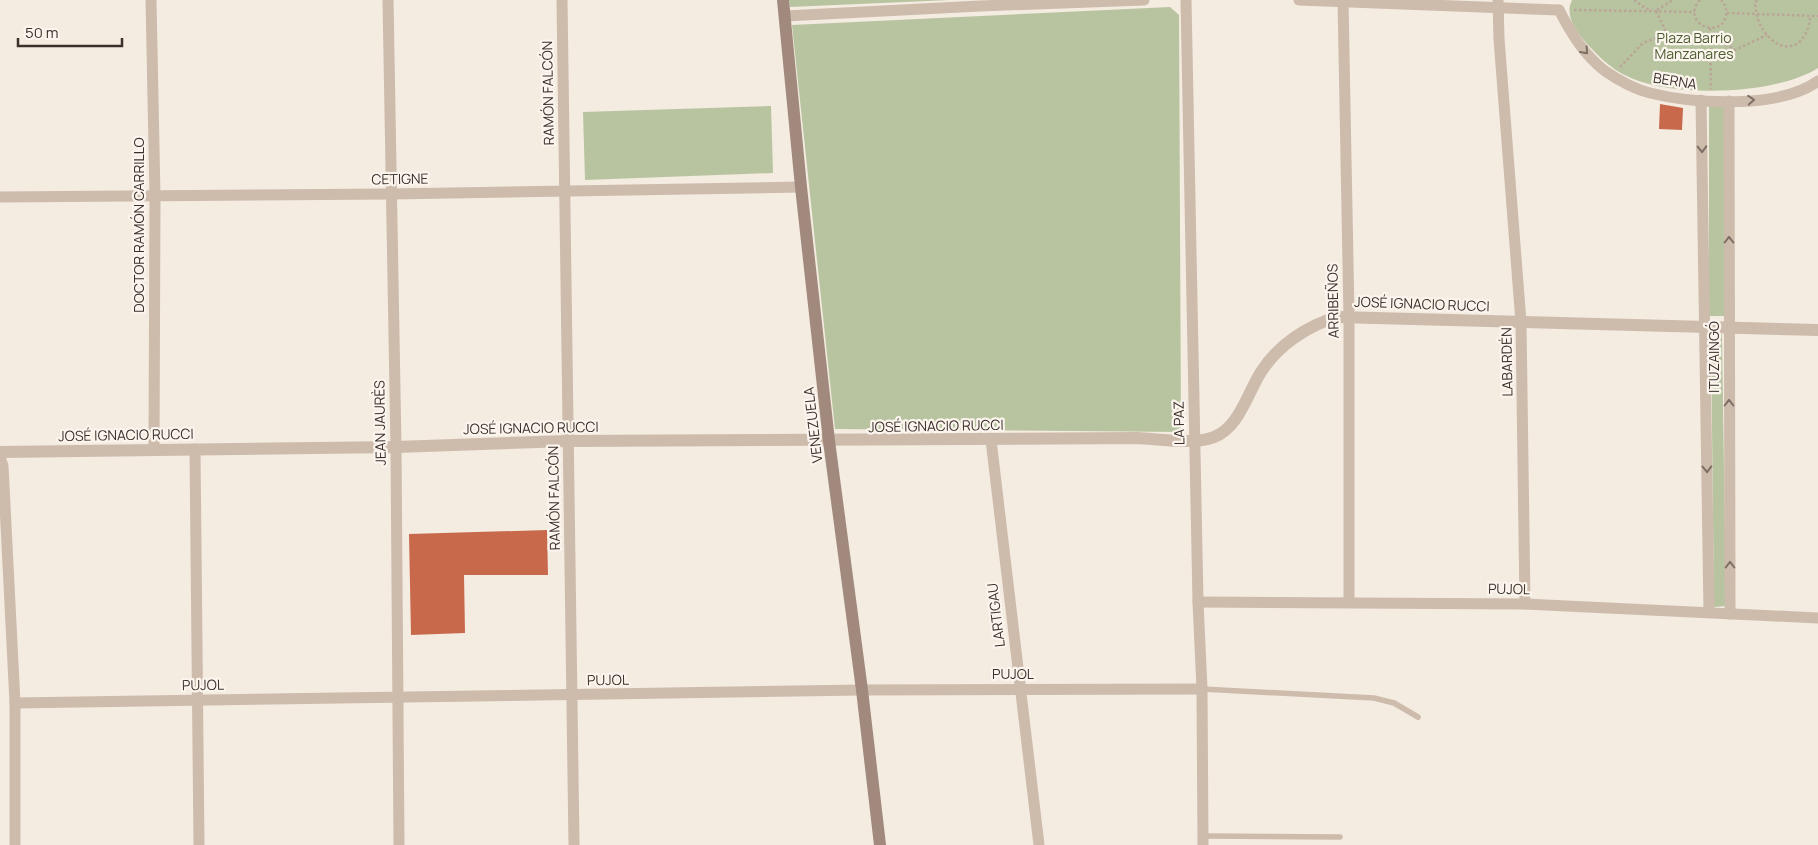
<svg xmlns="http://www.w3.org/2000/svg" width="1818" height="845" font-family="Manrope,sans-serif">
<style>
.green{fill:#b8c4a0}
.building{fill:#c8694b}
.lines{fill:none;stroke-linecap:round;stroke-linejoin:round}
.path{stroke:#b9a596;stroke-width:2.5;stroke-dasharray:2.5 2.5;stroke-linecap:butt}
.service{stroke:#cdbbac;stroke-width:5.5}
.minor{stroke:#cdbbac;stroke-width:11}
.tertiary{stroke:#cdbbac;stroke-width:12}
.secondary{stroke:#a18a7d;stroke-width:12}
.oneway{stroke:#7d6f65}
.labels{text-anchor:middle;stroke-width:4.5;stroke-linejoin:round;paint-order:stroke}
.park-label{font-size:14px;fill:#4a5a2e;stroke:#fbf5ee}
.street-label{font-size:14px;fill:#3b302b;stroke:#fbf5ee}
</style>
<rect width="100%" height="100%" fill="#f4ebe1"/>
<g class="green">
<polygon points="789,0 950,0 790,7"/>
<path d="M1572,0H1818V68C1776,95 1674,98 1629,77C1610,69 1595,53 1582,38C1574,27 1565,14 1572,0Z"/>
<polygon points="1170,7 1179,15 1181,432 835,429 792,25"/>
<polygon points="1725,105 1725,316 1709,316 1709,106"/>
<polygon points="771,106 773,173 585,180 583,112"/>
<polygon points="1722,334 1726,606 1714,607 1711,335"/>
</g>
<g class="building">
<polygon points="1660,104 1683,108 1682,130 1659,129"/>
<polygon points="547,530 548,575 464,575 465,633 411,635 409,534"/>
</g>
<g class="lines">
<g class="path">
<polyline points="1634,0 1645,8 1652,10"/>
<path d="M1700,0C1679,23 1722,41 1726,15C1727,9 1725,4 1721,0"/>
<path d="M1757,0L1755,3C1756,15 1759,26 1767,35C1788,59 1809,42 1810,16"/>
<polyline points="1574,10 1695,12"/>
<polyline points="1657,10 1673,0"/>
<path d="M1656,11L1667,34C1693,46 1714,35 1735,50L1767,35"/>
<polyline points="1727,13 1818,16"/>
<polyline points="1710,28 1711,89"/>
<polyline points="1620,67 1643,43 1667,34"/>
</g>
<g class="service">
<polyline points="1202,689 1374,698 1394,703 1418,717"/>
<polyline points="1203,836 1340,837"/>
</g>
<g class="minor">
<polyline points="151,0 155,196 154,449"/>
<polyline points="388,0 396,447 399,845"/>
<polyline points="562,0 574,845"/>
<polyline points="1186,0 1198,602 1202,689 1203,845"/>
<polyline points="1299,0 1559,10"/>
<polyline points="1343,0 1349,316 1349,602"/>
<polyline points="1498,0 1499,39 1521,322 1525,604"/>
<path d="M1559,10C1571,33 1584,55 1605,71C1618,80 1634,89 1650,93C1694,104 1780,109 1818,81"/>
<polyline points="785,16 980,6 1144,0"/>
<polyline points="1701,100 1709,612"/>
<polyline points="1729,101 1730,614"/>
<polyline points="0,197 391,194 801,187"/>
<polyline points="991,440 1039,845"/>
<polyline points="195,449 199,845"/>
<polyline points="0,457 3,466 15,703 15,845"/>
<polyline points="1198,602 1525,604 1818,618"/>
<polyline points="15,703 862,690 1202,689"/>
</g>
<path class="tertiary" d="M0,452L396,447L568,441L1138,438C1159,439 1195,445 1214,437C1239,428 1248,392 1261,372C1278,345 1307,326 1337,317L1818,330"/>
<polyline class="secondary" points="783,0 801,187 829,441 862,690 880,845"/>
</g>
<defs><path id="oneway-chevron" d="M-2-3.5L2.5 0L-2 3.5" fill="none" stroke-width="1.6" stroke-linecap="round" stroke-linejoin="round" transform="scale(1.25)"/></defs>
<g class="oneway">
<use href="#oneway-chevron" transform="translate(1585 51) rotate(48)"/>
<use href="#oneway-chevron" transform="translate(1751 100) rotate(-4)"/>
<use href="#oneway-chevron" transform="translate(1702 149) rotate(89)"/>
<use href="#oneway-chevron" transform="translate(1729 240) rotate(-90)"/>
<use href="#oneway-chevron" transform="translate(1729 403) rotate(-90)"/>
<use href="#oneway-chevron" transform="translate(1707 469) rotate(89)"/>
<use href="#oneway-chevron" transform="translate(1730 565) rotate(-90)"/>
</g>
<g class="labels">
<g class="park-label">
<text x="1694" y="43">Plaza Barrio<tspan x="1694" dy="16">Manzanares</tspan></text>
</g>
<g class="street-label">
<text transform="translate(1675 81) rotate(9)" y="5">BERNA</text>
<text transform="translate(548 93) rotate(-91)" y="5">RAMÓN FALCÓN</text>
<text transform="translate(400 179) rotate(-1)" y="5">CETIGNE</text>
<text transform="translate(139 225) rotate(-90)" y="5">DOCTOR RAMÓN CARRILLO</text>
<text transform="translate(1333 301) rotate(-91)" y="5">ARRIBEÑOS</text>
<text transform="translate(1422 304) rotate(2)" y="5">JOSÉ IGNACIO RUCCI</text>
<text transform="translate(1714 357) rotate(-90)" y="5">ITUZAINGÓ</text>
<text transform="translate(1507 362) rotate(-91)" y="5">LABARDÉN</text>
<text transform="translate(380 423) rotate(-91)" y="5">JEAN JAURÈS</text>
<text transform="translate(1179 423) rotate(-91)" y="5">LA PAZ</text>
<text transform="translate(813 425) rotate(-97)" y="5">VENEZUELA</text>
<text transform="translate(936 426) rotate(-1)" y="5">JOSÉ IGNACIO RUCCI</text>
<text transform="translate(531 428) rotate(-1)" y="5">JOSÉ IGNACIO RUCCI</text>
<text transform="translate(126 435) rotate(-1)" y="5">JOSÉ IGNACIO RUCCI</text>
<text transform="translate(554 498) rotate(-91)" y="5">RAMÓN FALCÓN</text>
<text transform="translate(1509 589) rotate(1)" y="5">PUJOL</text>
<text transform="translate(996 615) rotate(-97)" y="5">LARTIGAU</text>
<text x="1013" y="679">PUJOL</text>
<text transform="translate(608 680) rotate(-1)" y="5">PUJOL</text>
<text transform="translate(203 685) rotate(-1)" y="5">PUJOL</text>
</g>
</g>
<path d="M18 38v8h104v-8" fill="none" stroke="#3b302b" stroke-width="2.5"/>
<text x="25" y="38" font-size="15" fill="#3b302b" stroke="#fbf5ee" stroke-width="4" paint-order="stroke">50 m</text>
</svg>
